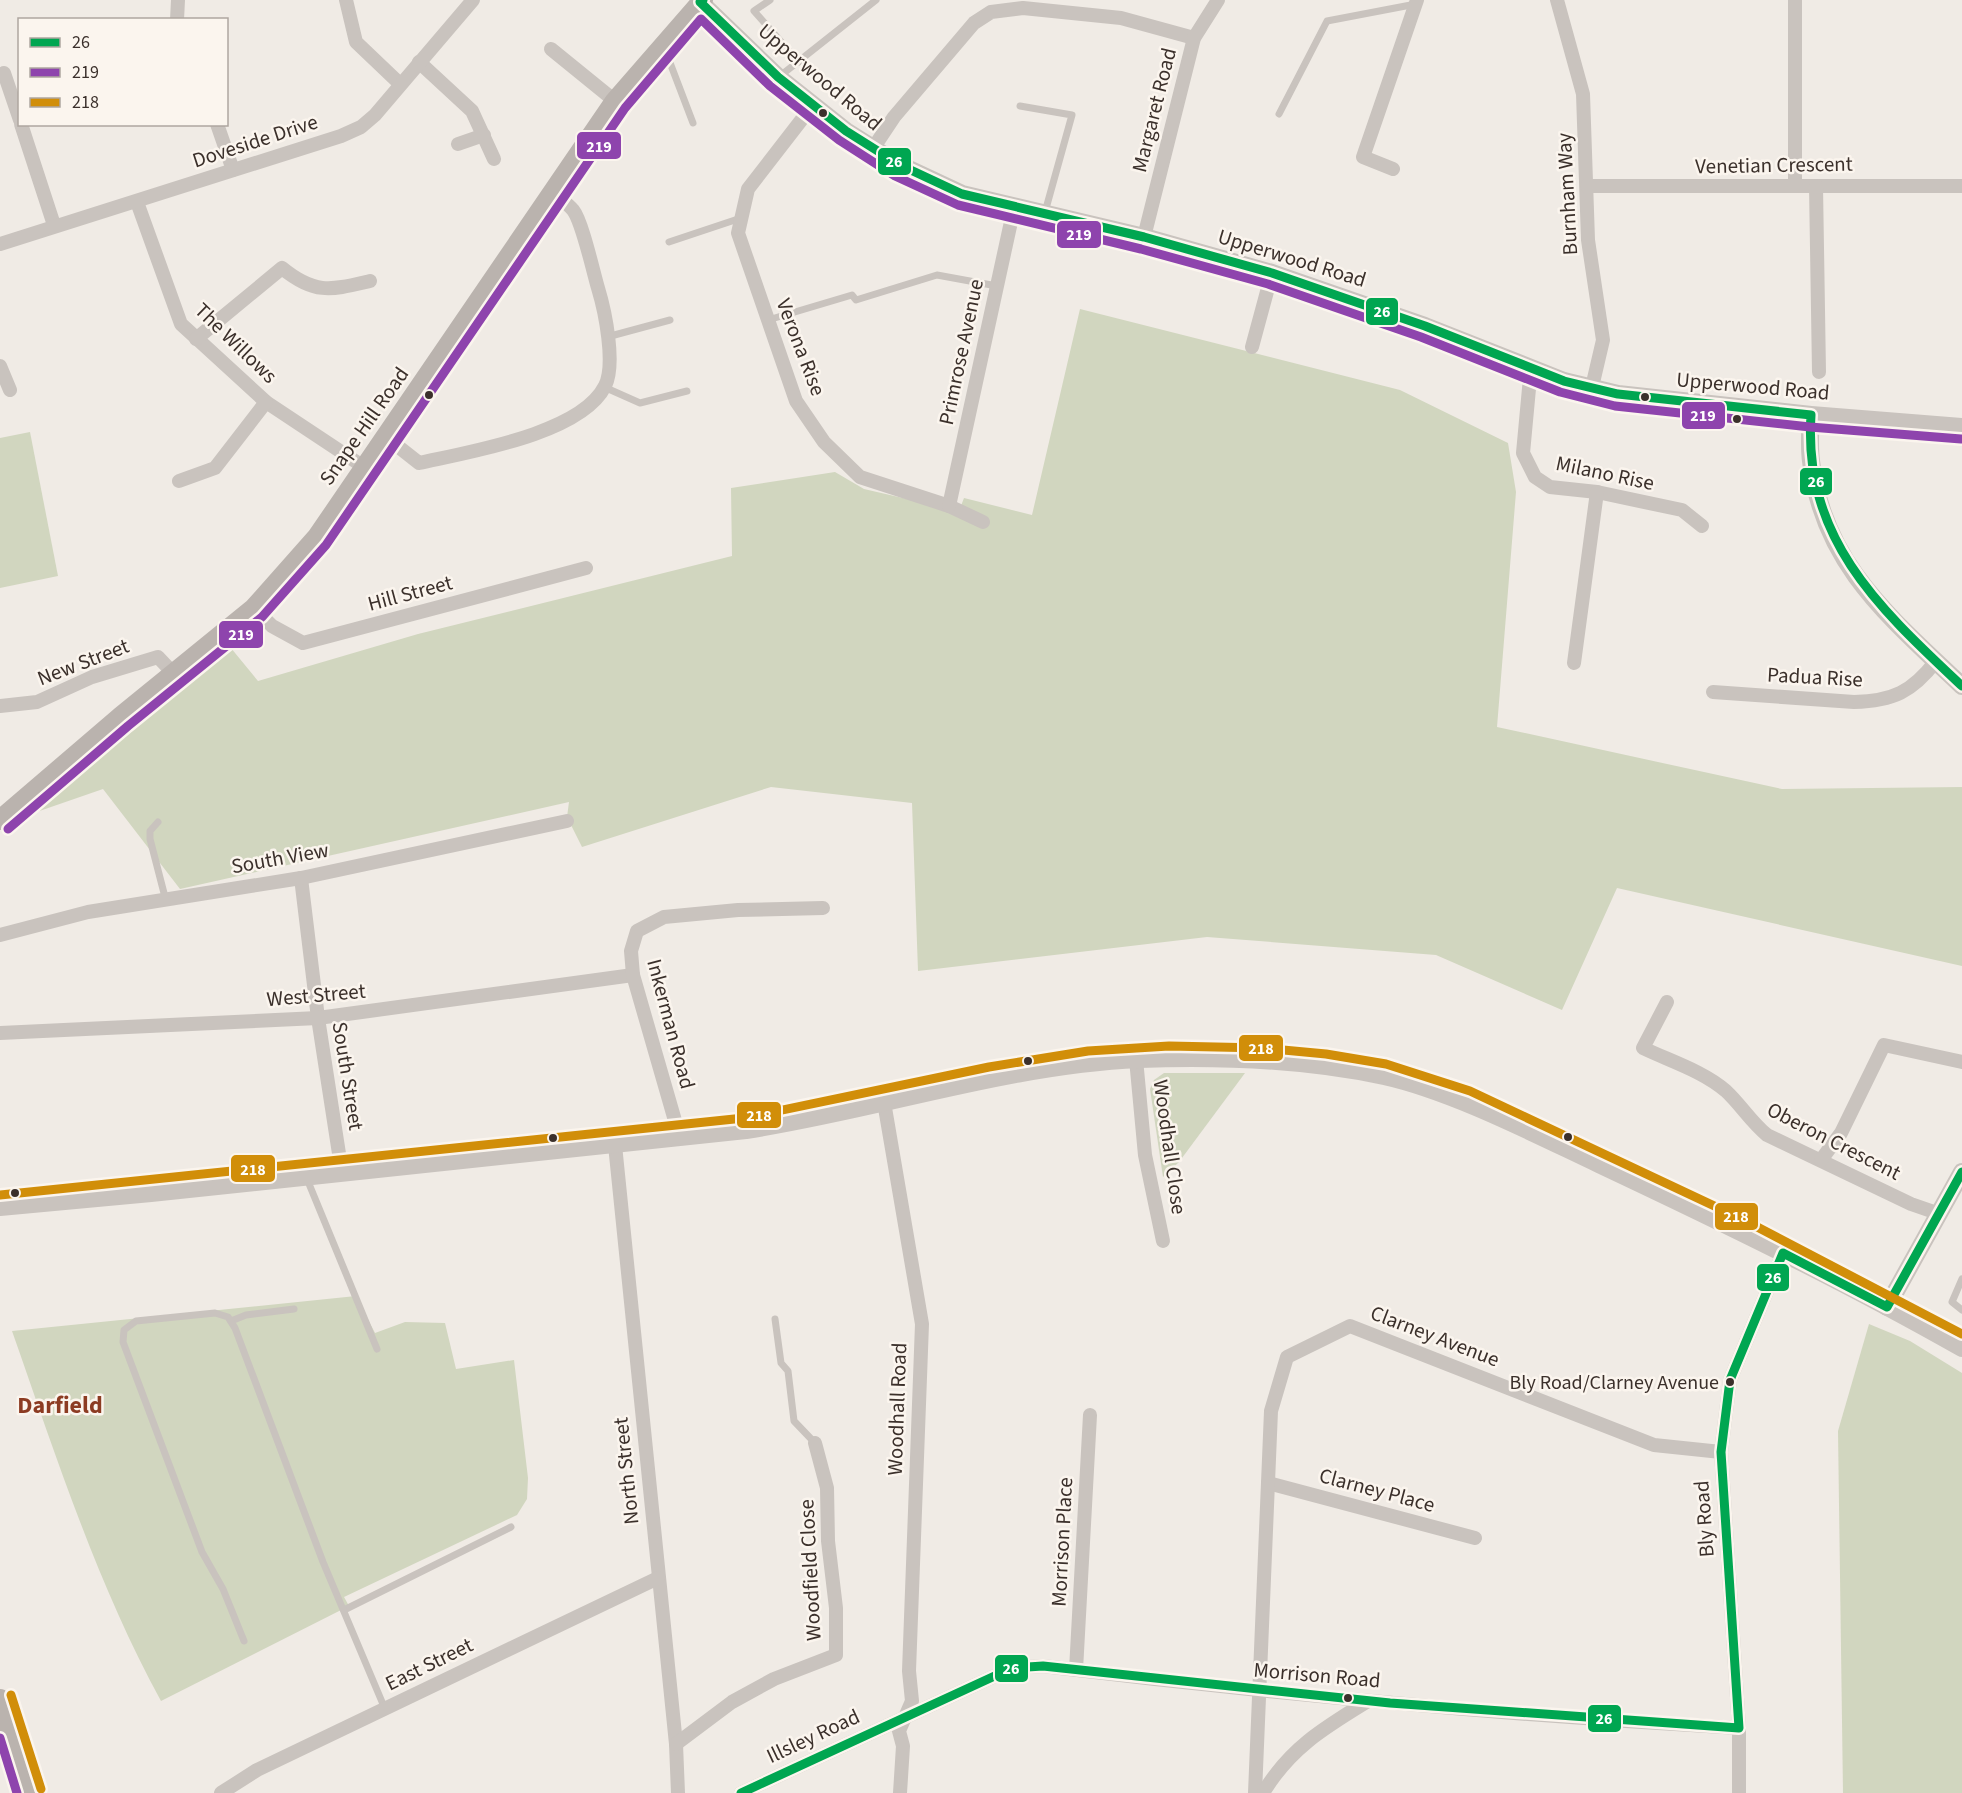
<svg xmlns="http://www.w3.org/2000/svg" width="1962" height="1793" font-family="'Source Sans 3',sans-serif">
<style>
.green{fill:#d1d6bf}
.lines{fill:none;stroke-linecap:round;stroke-linejoin:round}
.service{stroke:#c9c3be;stroke-width:7}
.minor{stroke:#c9c3be;stroke-width:14}
.tertiary{stroke:#c9c3be;stroke-width:18}
.secondary{stroke:#bab3ae;stroke-width:20}
.bus-1-casing{stroke:#fbf5ee;stroke-width:14}
.bus-2-casing{stroke:#fbf5ee;stroke-width:14}
.bus-3-casing{stroke:#fbf5ee;stroke-width:14}
.bus-1{stroke:#00a651;stroke-width:9}
.bus-2{stroke:#8e44ad;stroke-width:9}
.bus-3{stroke:#d18e09;stroke-width:9}
.bus-dot{fill:#3b302b;stroke:#fbf5ee;stroke-width:2}
.labels{text-anchor:middle;stroke-width:5;stroke-linejoin:round;paint-order:stroke}
.bus-label{font-size:20px;fill:#3b302b;stroke:#fbf5ee;text-anchor:end}
.street-label{font-size:21px;fill:#3b302b;stroke:#fbf5ee}
.quarter-label{font-size:24px;font-weight:bold;fill:#8c3b22;stroke:#fbf5ee}
.line-badge{stroke:#fbf5ee;stroke-width:2}
.badge-label{font-size:16px;text-anchor:middle;font-weight:bold;fill:#fff}
</style>
<rect width="100%" height="100%" fill="#f0ebe5"/>
<g class="green">
<polygon points="1080,309 1400,390 1508,443 1516,492 1497,727 1782,789 1962,787 1962,966 1617,888 1562,1010 1436,955 1207,937 918,971 912,803 771,787 582,847 567,817 569,802 180,889 103,789 25,816 110,735 226,642 258,681 418,634 732,556 731,488 835,472 864,489 959,511 964,498 1032,515"/>
<polygon points="30,432 58,576 0,588 0,438"/>
<polygon points="1164,1073 1245,1073 1179,1162 1163,1177 1150,1089 1154,1080"/>
<path d="M356,1296L375,1333L405,1322L445,1323L456,1369L514,1360L528,1478L527,1499L517,1515L344,1597L349,1606L161,1701C97,1584 56,1456 12,1331Z"/>
<polygon points="1869,1324 1910,1341 1962,1373 1962,1793 1843,1793 1838,1431"/>
</g>
<g class="lines">
<g class="service">
<polyline points="770,0 754,11 799,62"/>
<polyline points="664,47 693,123"/>
<polyline points="780,76 876,0"/>
<polyline points="1020,106 1072,115 1045,212"/>
<polyline points="1279,114 1327,21 1416,4"/>
<polyline points="669,242 741,218"/>
<polyline points="768,320 852,295 856,300 937,275 997,286"/>
<polyline points="607,337 670,320"/>
<polyline points="604,387 640,403 687,391"/>
<polyline points="158,822 150,831 150,839 165,897"/>
<polyline points="307,1179 377,1349"/>
<polyline points="1962,1279 1952,1302 1962,1310"/>
<polyline points="775,1319 781,1363 788,1371 794,1421 815,1443"/>
<polyline points="231,1321 246,1315 294,1309"/>
<polyline points="344,1610 511,1527"/>
<polyline points="244,1641 223,1589 202,1552 123,1342 124,1330 136,1321 215,1313 228,1317 235,1328 323,1562 385,1709"/>
</g>
<g class="minor">
<polyline points="346,0 356,42 399,83"/>
<polyline points="1557,0 1583,94 1588,240 1603,340 1592,387"/>
<polyline points="1795,0 1795,184"/>
<polyline points="177,20 178,0"/>
<polyline points="551,49 615,101"/>
<polyline points="419,62 472,111 494,159"/>
<polyline points="4,73 20,120"/>
<polyline points="813,105 748,189 738,233 796,401 824,442 860,477 949,506 983,522"/>
<polyline points="21,124 54,225"/>
<polyline points="217,124 233,170"/>
<polyline points="458,144 484,135"/>
<polyline points="872,150 894,117 974,23 991,12 1023,8 1121,18 1194,38"/>
<polyline points="1393,169 1363,157 1417,0"/>
<polyline points="1587,186 1962,186"/>
<polyline points="1816,186 1819,372"/>
<polyline points="137,202 181,324 266,402 364,467"/>
<polyline points="1144,237 1194,38 1218,0"/>
<polyline points="0,244 341,136 361,127 375,115 473,0"/>
<path d="M196,339L282,268C315,295 331,290 370,281"/>
<polyline points="1252,347 1272,273"/>
<polyline points="0,366 10,390"/>
<polyline points="1531,367 1523,453 1535,477 1550,487 1597,492 1682,510 1702,526"/>
<path d="M386,437L419,463C468,452 581,434 605,386C616,364 605,311 598,288C593,271 582,221 573,210C567,203 559,198 552,192"/>
<polyline points="179,481 215,468 266,402"/>
<polyline points="949,506 1014,208"/>
<polyline points="254,608 272,626 303,643 586,568"/>
<polyline points="1574,663 1597,492"/>
<path d="M1713,692L1854,702C1893,701 1912,692 1936,661"/>
<polyline points="0,706 37,702 92,677 158,657 174,674"/>
<polyline points="301,878 318,1018 342,1173"/>
<polyline points="0,935 88,912 301,878 567,821"/>
<path d="M1667,1002L1643,1048C1670,1061 1703,1071 1726,1091C1741,1105 1751,1122 1767,1135L1911,1204L1937,1213"/>
<polyline points="0,1033 318,1018 633,975"/>
<polyline points="1136,1059 1145,1155 1163,1241"/>
<polyline points="884,1102 922,1324 909,1671 912,1701 899,1731 903,1746 900,1793"/>
<polyline points="680,1138 633,975 631,951 637,931 664,917 738,910 823,908"/>
<polyline points="615,1145 676,1744 678,1793"/>
<polyline points="1821,1160 1841,1133 1884,1045 1962,1062"/>
<polyline points="1268,1483 1475,1538"/>
<polyline points="1076,1670 1090,1415"/>
<polyline points="676,1744 732,1702 774,1679 836,1655 836,1608 828,1541 827,1488 815,1443"/>
<polyline points="221,1793 257,1770 658,1578"/>
<path d="M741,1793L1012,1668L1043,1666C1274,1694 1506,1715 1739,1728"/>
<polyline points="1255,1793 1271,1411 1287,1357 1350,1326 1654,1445 1721,1452"/>
<path d="M1263,1793C1290,1748 1324,1728 1368,1701"/>
<polyline points="1739,1793 1739,1728 1721,1452 1730,1380 1783,1253"/>
</g>
<g class="tertiary">
<polyline points="700,2 778,77 846,131 900,165 962,194 1144,237 1272,273 1425,326 1564,381 1618,394 1811,415 1962,427"/>
<path d="M1811,415C1810,430 1809,446 1811,461C1823,565 1891,618 1962,686"/>
<path d="M0,1207L151,1193L746,1130C877,1110 1006,1065 1139,1059C1220,1056 1305,1059 1384,1076C1452,1091 1535,1134 1599,1164C1722,1222 1844,1281 1962,1348"/>
<polyline points="1887,1307 1962,1172"/>
</g>
<g class="secondary">
<polyline points="0,820 120,717 254,608 317,537 615,101 703,0"/>
<polyline points="0,1699 30,1793"/>
</g>
<g class="bus-1-casing">
<g id="bus-1">
<path d="M703,0L700,2L778,77L846,131L900,165L962,194L1144,237L1272,273L1425,326L1564,381L1618,394L1811,415C1803,539 1879,608 1962,686"/>
<polyline points="741,1793 1012,1668 1043,1666 1390,1703 1739,1728 1721,1452 1730,1380 1783,1253 1887,1307 1962,1172"/>
</g>
</g>
<g class="bus-2-casing">
<g id="bus-2">
<polyline points="8,829 128,726 262,617 326,545 625,108 701,19 770,86 839,140 895,176 958,205 1141,249 1268,284 1421,337 1560,392 1615,406 1810,427 1961,439"/>
<polyline points="0,1738 17,1793"/>
</g>
</g>
<g class="bus-3-casing">
<g id="bus-3">
<polyline points="0,1195 744,1118 989,1067 1088,1051 1169,1046 1263,1048 1326,1054 1386,1064 1470,1091 1742,1219 1962,1334"/>
<polyline points="11,1695 41,1789"/>
</g>
</g>
<use href="#bus-1" class="bus-1"/>
<use href="#bus-2" class="bus-2"/>
<use href="#bus-3" class="bus-3"/>
</g>
<g class="bus-dot">
<circle cx="823" cy="113" r="5"/>
<circle cx="429" cy="395" r="5"/>
<circle cx="1645" cy="397" r="5"/>
<circle cx="1737" cy="419" r="5"/>
<circle cx="1028" cy="1061" r="5"/>
<circle cx="1568" cy="1137" r="5"/>
<circle cx="553" cy="1138" r="5"/>
<circle cx="15" cy="1193" r="5"/>
<circle cx="1730" cy="1382" r="5"/>
<circle cx="1348" cy="1698" r="5"/>
</g>
<g class="labels">
<g class="bus-label">
<text x="1719" y="1389">Bly Road/Clarney Avenue</text>
</g>
<g class="street-label">
<text transform="translate(820 77) rotate(40)" y="7">Upperwood Road</text>
<text transform="translate(1154 110) rotate(-76)" y="7">Margaret Road</text>
<text transform="translate(255 141) rotate(-18)" y="7">Doveside Drive</text>
<text transform="translate(1774 165) rotate(-1)" y="7">Venetian Crescent</text>
<text transform="translate(1567 194) rotate(-93)" y="7">Burnham Way</text>
<text transform="translate(1292 258) rotate(17)" y="7">Upperwood Road</text>
<text transform="translate(236 343) rotate(44)" y="7">The Willows</text>
<text transform="translate(801 347) rotate(69)" y="7">Verona Rise</text>
<text transform="translate(961 352) rotate(-78)" y="7">Primrose Avenue</text>
<text transform="translate(1753 386) rotate(5)" y="7">Upperwood Road</text>
<text transform="translate(364 426) rotate(-55)" y="7">Snape Hill Road</text>
<text transform="translate(1605 473) rotate(12)" y="7">Milano Rise</text>
<text transform="translate(410 593) rotate(-15)" y="7">Hill Street</text>
<text transform="translate(83 662) rotate(-21)" y="7">New Street</text>
<text transform="translate(1815 677) rotate(3)" y="7">Padua Rise</text>
<text transform="translate(280 858) rotate(-10)" y="7">South View</text>
<text transform="translate(316 995) rotate(-5)" y="7">West Street</text>
<text transform="translate(671 1024) rotate(75)" y="7">Inkerman Road</text>
<text transform="translate(348 1076) rotate(81)" y="7">South Street</text>
<text transform="translate(1834 1141) rotate(27)" y="7">Oberon Crescent</text>
<text transform="translate(1170 1147) rotate(82)" y="7">Woodhall Close</text>
<text transform="translate(1435 1336) rotate(21)" y="7">Clarney Avenue</text>
<text transform="translate(897 1409) rotate(-88)" y="7">Woodhall Road</text>
<text transform="translate(626 1471) rotate(-96)" y="7">North Street</text>
<text transform="translate(1377 1490) rotate(15)" y="7">Clarney Place</text>
<text transform="translate(1704 1519) rotate(-94)" y="7">Bly Road</text>
<text transform="translate(1062 1542) rotate(-87)" y="7">Morrison Place</text>
<text transform="translate(810 1570) rotate(-93)" y="7">Woodfield Close</text>
<text transform="translate(429 1664) rotate(-26)" y="7">East Street</text>
<text transform="translate(1317 1675) rotate(5)" y="7">Morrison Road</text>
<text transform="translate(813 1736) rotate(-25)" y="7">Illsley Road</text>
</g>
<g class="quarter-label">
<text x="60" y="1413">Darfield</text>
</g>
</g>
<g class="line-badge">
<rect x="576" y="131" width="46" height="29" rx="6" fill="#8e44ad"/>
<rect x="877" y="147" width="35" height="29" rx="6" fill="#00a651"/>
<rect x="1056" y="220" width="46" height="29" rx="6" fill="#8e44ad"/>
<rect x="1365" y="297" width="34" height="29" rx="6" fill="#00a651"/>
<rect x="1681" y="401" width="45" height="29" rx="6" fill="#8e44ad"/>
<rect x="1799" y="467" width="34" height="29" rx="6" fill="#00a651"/>
<rect x="218" y="620" width="46" height="29" rx="6" fill="#8e44ad"/>
<rect x="1238" y="1034" width="46" height="28" rx="6" fill="#d18e09"/>
<rect x="736" y="1101" width="46" height="28" rx="6" fill="#d18e09"/>
<rect x="230" y="1154" width="46" height="29" rx="6" fill="#d18e09"/>
<rect x="1714" y="1202" width="45" height="29" rx="6" fill="#d18e09"/>
<rect x="1756" y="1263" width="34" height="29" rx="6" fill="#00a651"/>
<rect x="994" y="1654" width="35" height="29" rx="6" fill="#00a651"/>
<rect x="1587" y="1704" width="35" height="29" rx="6" fill="#00a651"/>
</g>
<g class="badge-label">
<text x="599" y="152">219</text>
<text x="894" y="167">26</text>
<text x="1079" y="240">219</text>
<text x="1382" y="317">26</text>
<text x="1703" y="421">219</text>
<text x="1816" y="487">26</text>
<text x="241" y="640">219</text>
<text x="1261" y="1054">218</text>
<text x="759" y="1121">218</text>
<text x="253" y="1175">218</text>
<text x="1736" y="1222">218</text>
<text x="1773" y="1283">26</text>
<text x="1011" y="1674">26</text>
<text x="1604" y="1724">26</text>
</g>
<rect x="18" y="18" width="210" height="108" fill="#fbf5ee" stroke="#aea6a0" stroke-width="1.5"/>
<rect x="30" y="38" width="30" height="9" fill="#00a651" stroke="#aea6a0" stroke-width="1.5"/>
<text x="72" y="48" font-size="18" fill="#3b302b">26</text>
<rect x="30" y="68" width="30" height="9" fill="#8e44ad" stroke="#aea6a0" stroke-width="1.5"/>
<text x="72" y="78" font-size="18" fill="#3b302b">219</text>
<rect x="30" y="98" width="30" height="9" fill="#d18e09" stroke="#aea6a0" stroke-width="1.5"/>
<text x="72" y="108" font-size="18" fill="#3b302b">218</text>
</svg>
